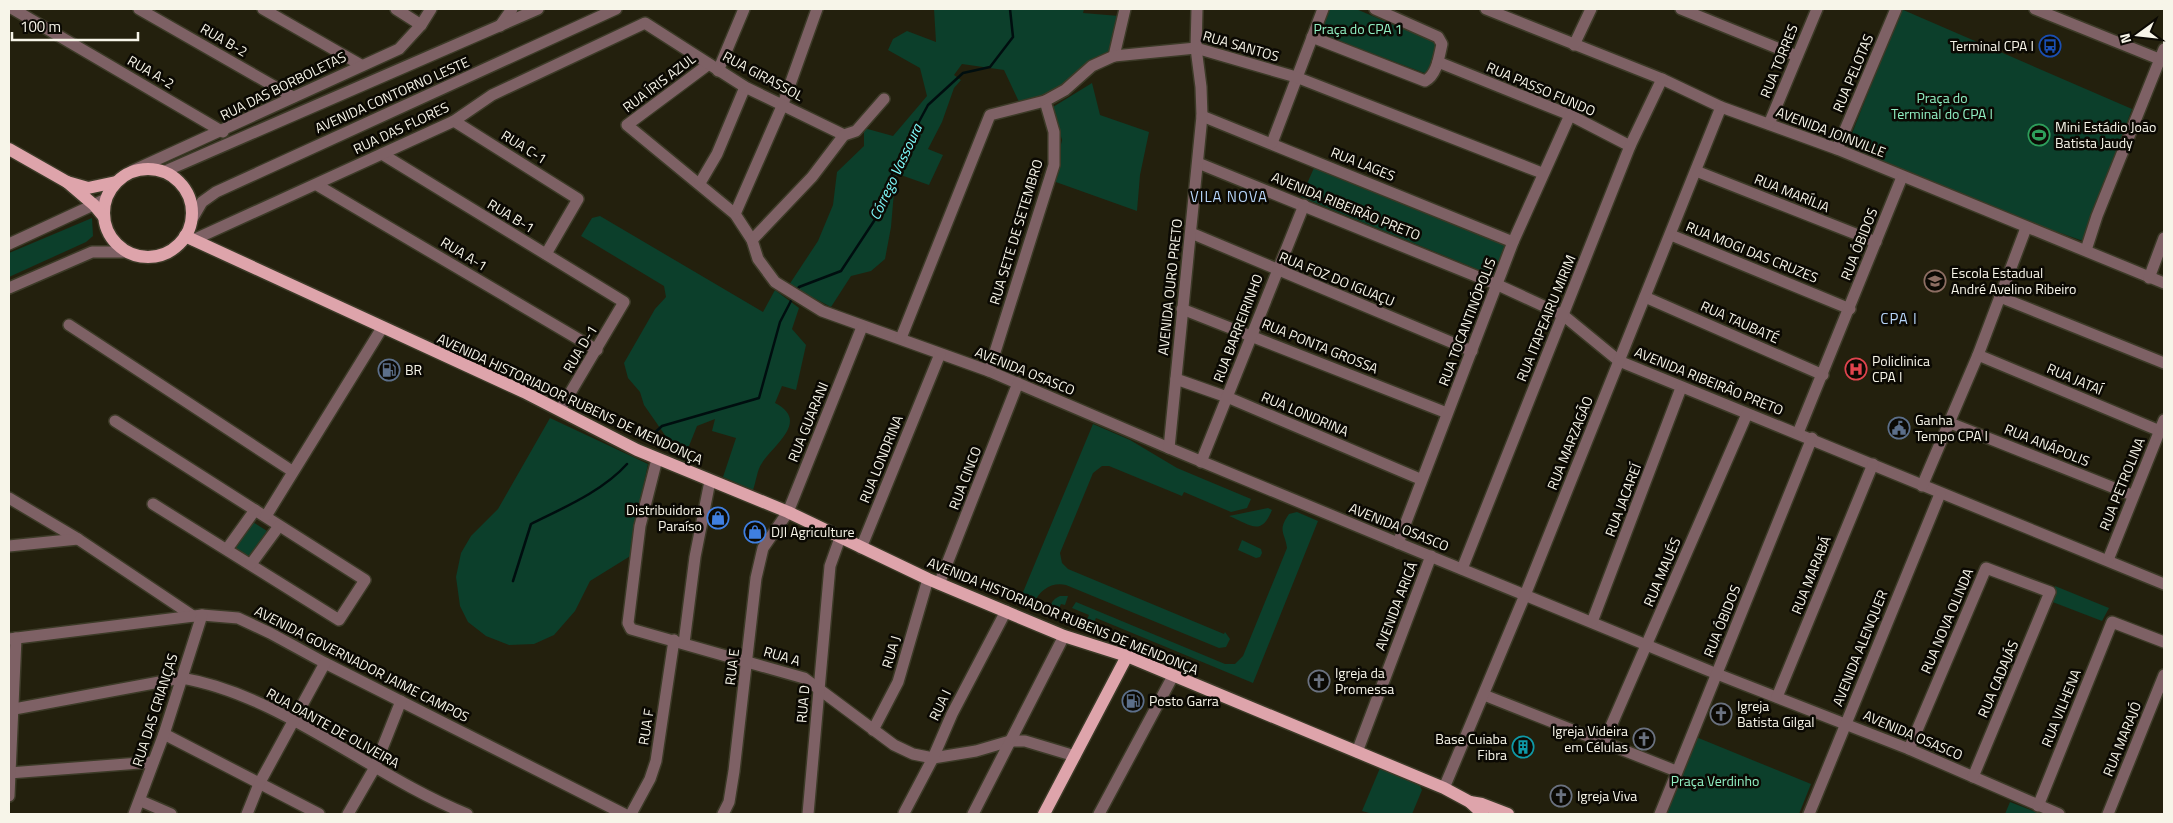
<svg xmlns="http://www.w3.org/2000/svg" width="2173" height="823" font-family="'Titillium Web',sans-serif">
<style>
.green{fill:#0c3f2b}
.lines{fill:none;stroke-linecap:round;stroke-linejoin:round}
.stream{stroke:#000e0f;stroke-width:2.5}
.minor-casing{stroke:#3c3a27;stroke-width:14}
.major-casing{stroke:#3c3a27;stroke-width:15}
.minor{stroke:#7e6165;stroke-width:11}
.major{stroke:#dea4ab;stroke-width:12}
.labels{text-anchor:middle;stroke-width:5;stroke-linejoin:round;paint-order:stroke}
.park-label{font-size:14px;fill:#91f0c3;stroke:#0b0903}
.street-label{font-size:14px;fill:#f7f5e9;stroke:#0b0903}
.poi-label{font-size:14px;fill:#f7f5e9;stroke:#0b0903;text-anchor:start}
.water-label{font-size:15px;font-style:italic;fill:#7efafb;stroke:#0b0903}
.neighbourhood-label{font-size:15px;letter-spacing:1px;fill:#b7d5f9;stroke:#0b0903}
</style>
<rect width="100%" height="100%" fill="#23200d"/>
<g class="green">
<polygon points="934,9 1084,9 1083,13 1119,16 1112,53 1089,63 1062,85 1044,96 1019,102 1004,70 962,64 954,75 961,80 954,88 942,122 928,149 943,155 929,185 898,174 895,180 891,227 885,259 871,271 851,276 831,307 789,285 818,241 833,205 837,172 864,146 864,128 893,136 927,96 920,68 888,50 893,39 907,31 936,42"/>
<polygon points="1330,9 1356,9 1439,44 1427,74 1320,34"/>
<polygon points="1901,9 2132,109 2083,241 2029,222 1847,146"/>
<polygon points="1092,83 1100,115 1149,132 1140,175 1137,211 1053,181 1062,140 1053,107"/>
<path d="M1314,168L1504,245C1506,254 1499,268 1493,275L1489,274L1301,197Z"/>
<path d="M600,216L763,312L775,290L799,308L792,329L806,345L796,390L782,386L775,403C811,421 772,446 762,463C757,470 756,482 753,490L723,477L736,438L712,431L715,419L697,426L683,461L644,405L640,392L628,378L624,363L655,309L666,297L664,286L581,236L592,218Z"/>
<polygon points="92,218 93,236 86,242 9,277 9,253"/>
<polygon points="550,418 648,464 638,512 632,555 590,581 575,611 554,635 534,644 509,645 486,636 468,622 460,606 456,577 461,553 471,536 498,509"/>
<path d="M1093,424L1130,440L1177,468L1251,499L1247,508L1231,512L1184,492L1182,496L1109,466H1102L1093,473L1060,553L1062,563L1068,569L1224,634L1225,632L1230,639L1226,647L1219,648L1066,585C1051,582 1040,590 1034,603L1021,597Z"/>
<path d="M1268,508L1272,510C1261,537 1251,525 1229,516Z"/>
<path d="M1297,512L1318,521L1253,683L1096,618L1092,627L1085,624L1089,615L1072,608L1076,602L1225,664H1235L1243,656L1287,548C1285,532 1277,531 1289,514Z"/>
<polygon points="253,522 267,531 248,557 234,549"/>
<polygon points="1242,540 1261,549 1262,553 1260,557 1256,558 1238,550"/>
<polygon points="2055,586 2109,608 2102,621 2050,601"/>
<path d="M1060,596H1068L1065,605L1061,604L1057,613L1051,610C1050,603 1053,599 1060,596Z"/>
<polygon points="1696,737 1811,784 1799,814 1665,814"/>
<polygon points="1380,768 1420,786 1422,790 1412,814 1373,814 1362,811"/>
<polygon points="2010,802 2041,814 2005,814"/>
</g>
<g class="lines">
<g class="stream">
<polyline points="797,290 799,287 841,271 876,218 895,166 928,105 963,73 990,67 1013,37 1010,9"/>
<polyline points="650,437 662,426 759,398 780,322 793,297"/>
<path d="M513,581L531,524C563,508 603,491 627,464"/>
</g>
<g class="minor-casing">
<g id="minor">
<polyline points="13,9 223,132"/>
<polyline points="139,9 293,97"/>
<polyline points="263,9 361,65"/>
<polyline points="396,9 421,25"/>
<polyline points="1486,9 1662,79 1721,107 1837,149 2164,283"/>
<polyline points="1681,9 1797,56"/>
<polyline points="2035,9 2164,61"/>
<polyline points="500,26 512,9"/>
<path d="M1312,37L1425,81C1437,75 1439,57 1442,44L1438,37L1375,9"/>
<polyline points="1574,45 1591,9"/>
<polyline points="1114,56 1125,9"/>
<polyline points="1438,62 1570,115 1630,146"/>
<polyline points="709,64 627,125 735,214 752,240 758,259 775,282 822,311 989,371 1169,448 1398,543 1717,674 1909,749 2059,814"/>
<polyline points="718,71 744,9"/>
<polyline points="1202,116 1513,242"/>
<polyline points="454,121 578,199 546,254"/>
<polyline points="1769,124 1817,9"/>
<polyline points="1272,143 1323,9"/>
<polyline points="1837,149 1896,9"/>
<polyline points="382,154 624,302 560,410"/>
<polyline points="1198,163 1498,285 1563,315 1619,361 2164,584"/>
<polyline points="132,171 399,49 421,25 431,9"/>
<polyline points="1696,171 1876,242"/>
<polyline points="163,172 538,9"/>
<polyline points="700,183 717,154 745,87"/>
<polyline points="317,185 597,350"/>
<polyline points="735,214 783,104 817,9"/>
<polyline points="191,221 202,202 216,192 616,9"/>
<polyline points="1191,233 1472,351"/>
<polyline points="1671,235 1850,309"/>
<polyline points="193,240 454,121 492,95 645,23 745,87 844,135"/>
<polyline points="752,240 812,177 844,135 856,131 884,99"/>
<polyline points="9,244 106,199"/>
<polyline points="2086,250 2097,216 2164,49"/>
<polyline points="2149,278 2164,238"/>
<polyline points="9,288 92,252 128,252"/>
<polyline points="1645,297 1823,375"/>
<polyline points="2000,297 2164,363"/>
<polyline points="1182,309 1447,413"/>
<polyline points="69,325 292,471"/>
<polyline points="901,338 990,115 1045,101 1065,90 1092,66 1114,56 1196,48 1296,77 1542,173"/>
<polyline points="1978,355 2160,431"/>
<polyline points="989,371 1054,165 1054,132 1045,101"/>
<polyline points="1176,379 1227,397 1420,479"/>
<polyline points="115,421 365,580 339,620 153,504"/>
<polyline points="1950,423 2132,495"/>
<polyline points="1798,433 1902,177"/>
<polyline points="1169,448 1202,116 1201,87 1196,48 1197,9"/>
<polyline points="657,459 640,526 628,623 631,629 804,678 894,745 913,754 933,758 976,751 1010,741 1025,741 1075,756"/>
<polyline points="1201,462 1304,205"/>
<polyline points="1922,486 1978,355 2026,228"/>
<polyline points="9,498 78,539 193,616"/>
<polyline points="266,516 382,328"/>
<polyline points="1398,543 1513,242 1570,115"/>
<polyline points="9,546 78,539"/>
<polyline points="861,548 940,354"/>
<polyline points="227,549 255,510"/>
<polyline points="2108,560 2164,420"/>
<polyline points="251,564 279,526"/>
<polyline points="1462,569 1630,146 1662,79"/>
<polyline points="939,584 1018,383"/>
<polyline points="1592,622 1681,388"/>
<polyline points="9,639 202,615 238,618 270,633 325,663 624,814"/>
<polyline points="684,643 695,557 710,481"/>
<polyline points="1484,695 1676,771"/>
<polyline points="1777,697 1873,464"/>
<path d="M9,710L181,678C280,694 373,777 467,814"/>
<polyline points="873,730 898,682 928,579"/>
<polyline points="164,734 319,814"/>
<polyline points="1604,742 1747,414"/>
<polyline points="1909,749 1986,568 2050,592 1973,777"/>
<polyline points="1357,752 1431,556"/>
<polyline points="9,773 153,762"/>
<polyline points="1444,788 1525,595 1721,107"/>
<polyline points="9,796 16,638"/>
<polyline points="141,801 171,814"/>
<polyline points="2038,806 2112,622 2164,642"/>
<polyline points="904,813 933,758 952,714 1006,611"/>
<polyline points="134,814 164,734 202,615"/>
<polyline points="247,814 259,784 325,663"/>
<polyline points="348,814 374,769 401,701"/>
<polyline points="631,814 650,779 656,761 674,640"/>
<polyline points="723,814 729,802 734,771 756,578 763,548 788,512 862,327"/>
<polyline points="808,814 830,566 840,538"/>
<polyline points="973,814 1064,636"/>
<polyline points="1099,814 1173,676"/>
<polyline points="1660,814 1812,438"/>
<polyline points="1809,814 1940,494"/>
<polyline points="2108,814 2164,675"/>
</g>
</g>
<g class="major-casing">
<g id="major">
<polyline points="9,149 67,182"/>
<circle cx="148" cy="213" r="44"/>
<polyline points="104,217 94,205 67,182 88,188 116,182"/>
<polyline points="185,236 524,392 637,450 788,512 928,579 1064,636 1127,656 1444,788 1470,802 1483,814"/>
<polyline points="1470,802 1482,804 1508,814"/>
<polyline points="1044,814 1127,656"/>
</g>
</g>
<use href="#minor" class="minor"/>
<use href="#major" class="major"/>
</g>
<defs>
<g id="bus-ring" transform="scale(1.125)"><circle r="9.5" fill="#0b0903" stroke="#1a4fb4" stroke-width="1.5"/><path d="M-5-6H5V4H4V6H2V4H-2V6H-4V4H-5ZM-3.5-4V0h7V-4ZM-3.5 1.2v1.5H-2V1.2ZM2 1.2v1.5H3.5V1.2Z" fill="#1a4fb4"/></g>
<g id="stadium-ring" transform="scale(1.125)"><circle r="9.5" fill="#0b0903" stroke="#2e9e5b" stroke-width="1.5"/><path d="M0-5a6.5 5 0 1 0 0 10a6.5 5 0 1 0 0-10ZM-3.5-1.8h7v3.6h-7Z" fill="#2e9e5b"/></g>
<g id="school-ring" transform="scale(1.125)"><circle r="9.5" fill="#0b0903" stroke="#8d6e63" stroke-width="1.5"/><path d="M0-5L7-2L0 1L-7-2ZM-4 1L0 2.5L4 1V4Q0 6-4 4Z" fill="#8d6e63"/></g>
<g id="hospital-ring" transform="scale(1.125)"><circle r="9.5" fill="#0b0903" stroke="#e0444e" stroke-width="1.5"/><path d="M-5-5h3v3.5h4V-5h3V5h-3V1.5h-4V5h-3Z" fill="#e0444e"/></g>
<g id="fuel-ring" transform="scale(1.125)"><circle r="9.5" fill="#0b0903" stroke="#5c6f8a" stroke-width="1.5"/><path d="M-5.5-6h7V0h2V4h1.3V-2.5L3-4.5l.8-.8L6-3V5H2.5V1h-1V6h-7ZM-4.2-4.7v3.2H.2V-4.7Z" fill="#5c6f8a"/></g>
<g id="civic-ring" transform="scale(1.125)"><circle r="9.5" fill="#0b0903" stroke="#5c6f8a" stroke-width="1.5"/><path d="M-.6-6.5H3V-4.5H.6V-3L4-1V1h2V6H-6V1h2V-1L-.6-3ZM-1.2 2.5V6h2.4V2.5Z" fill="#5c6f8a"/></g>
<g id="shop-ring" transform="scale(1.125)"><circle r="9.5" fill="#0b0903" stroke="#3f7fe0" stroke-width="1.5"/><path d="M-5-2.5h2.3a2.7 3.5 0 0 1 5.4 0H5L5.5 6h-11ZM-1.5-2.5h3a1.5 2.3 0 0 0-3 0Z" fill="#3f7fe0"/></g>
<g id="church-ring" transform="scale(1.125)"><circle r="9.5" fill="#0b0903" stroke="#6b7280" stroke-width="1.5"/><path d="M-1.2-6h2.4v3.5h3.3v2.4h-3.3V6h-2.4V-.1h-3.3v-2.4h3.3Z" fill="#6b7280"/></g>
<g id="building-ring" transform="scale(1.125)"><circle r="9.5" fill="#0b0903" stroke="#0f9aa8" stroke-width="1.5"/><path d="M-4-6H4V6H1V3H-1V6H-4ZM-2.5-4.3h1.7v1.8h-1.7ZM.8-4.3h1.7v1.8H.8ZM-2.5-1h1.7V.8h-1.7ZM.8-1h1.7V.8H.8Z" fill="#0f9aa8"/></g>
</defs>
<g fill-rule="evenodd">
<use href="#bus-ring" x="2050" y="46"/>
<use href="#stadium-ring" x="2039" y="135"/>
<use href="#school-ring" x="1935" y="281"/>
<use href="#hospital-ring" x="1856" y="369"/>
<use href="#fuel-ring" x="389" y="370"/>
<use href="#civic-ring" x="1899" y="428"/>
<use href="#shop-ring" x="718" y="518"/>
<use href="#shop-ring" x="755" y="532"/>
<use href="#church-ring" x="1319" y="681"/>
<use href="#fuel-ring" x="1133" y="701"/>
<use href="#church-ring" x="1721" y="714"/>
<use href="#church-ring" x="1644" y="739"/>
<use href="#building-ring" x="1523" y="747"/>
<use href="#church-ring" x="1561" y="796"/>
</g>
<g class="labels">
<g class="park-label">
<text x="1358" y="34">Praça do CPA 1</text>
<text x="1942" y="103">Praça do<tspan x="1942" dy="16">Terminal do CPA I</tspan></text>
<text x="1715" y="786">Praça Verdinho</text>
</g>
<g class="street-label">
<text transform="translate(224 40) rotate(30)" y="5">RUA B-2</text>
<text transform="translate(1241 46) rotate(16)" y="5">RUA SANTOS</text>
<text transform="translate(1779 61) rotate(-68)" y="5">RUA TORRES</text>
<text transform="translate(151 72) rotate(30)" y="5">RUA A-2</text>
<text transform="translate(1853 73) rotate(-67)" y="5">RUA PELOTAS</text>
<text transform="translate(763 76) rotate(28)" y="5">RUA GIRASSOL</text>
<text transform="translate(659 83) rotate(-37)" y="5">RUA ÍRIS AZUL</text>
<text transform="translate(283 86) rotate(-26)" y="5">RUA DAS BORBOLETAS</text>
<text transform="translate(1541 89) rotate(23)" y="5">RUA PASSO FUNDO</text>
<text transform="translate(392 95) rotate(-24)" y="5">AVENIDA CONTORNO LESTE</text>
<text transform="translate(401 128) rotate(-25)" y="5">RUA DAS FLORES</text>
<text transform="translate(1831 132) rotate(21)" y="5">AVENIDA JOINVILLE</text>
<text transform="translate(524 147) rotate(32)" y="5">RUA C-1</text>
<text transform="translate(1363 164) rotate(22)" y="5">RUA LAGES</text>
<text transform="translate(1792 193) rotate(22)" y="5">RUA MARÍLIA</text>
<text transform="translate(1346 206) rotate(22)" y="5">AVENIDA RIBEIRÃO PRETO</text>
<text transform="translate(511 216) rotate(31)" y="5">RUA B-1</text>
<text transform="translate(1016 232) rotate(-73)" y="5">RUA SETE DE SETEMBRO</text>
<text transform="translate(1859 244) rotate(-68)" y="5">RUA ÓBIDOS</text>
<text transform="translate(1752 252) rotate(22)" y="5">RUA MOGI DAS CRUZES</text>
<text transform="translate(464 254) rotate(31)" y="5">RUA A-1</text>
<text transform="translate(1337 279) rotate(22)" y="5">RUA FOZ DO IGUAÇU</text>
<text transform="translate(1170 287) rotate(-84)" y="5">AVENIDA OURO PRETO</text>
<text transform="translate(1546 318) rotate(-68)" y="5">RUA ITAPEAIRU MIRIM</text>
<text transform="translate(1467 322) rotate(-69)" y="5">RUA TOCANTINÓPOLIS</text>
<text transform="translate(1740 322) rotate(24)" y="5">RUA TAUBATÉ</text>
<text transform="translate(1238 328) rotate(-69)" y="5">RUA BARREIRINHO</text>
<text transform="translate(1320 346) rotate(22)" y="5">RUA PONTA GROSSA</text>
<text transform="translate(580 349) rotate(-59)" y="5">RUA D-1</text>
<text transform="translate(1025 371) rotate(22)" y="5">AVENIDA OSASCO</text>
<text transform="translate(2075 379) rotate(23)" y="5">RUA JATAÍ</text>
<text transform="translate(1709 381) rotate(22)" y="5">AVENIDA RIBEIRÃO PRETO</text>
<text transform="translate(570 399) rotate(25)" y="5">AVENIDA HISTORIADOR RUBENS DE MENDONÇA</text>
<text transform="translate(1305 414) rotate(23)" y="5">RUA LONDRINA</text>
<text transform="translate(808 422) rotate(-68)" y="5">RUA GUARANI</text>
<text transform="translate(1570 443) rotate(-68)" y="5">RUA MARZAGÃO</text>
<text transform="translate(2047 445) rotate(22)" y="5">RUA ANÁPOLIS</text>
<text transform="translate(881 459) rotate(-68)" y="5">RUA LONDRINA</text>
<text transform="translate(965 478) rotate(-69)" y="5">RUA CINCO</text>
<text transform="translate(2122 484) rotate(-68)" y="5">RUA PETROLINA</text>
<text transform="translate(1623 500) rotate(-69)" y="5">RUA JACAREÍ</text>
<text transform="translate(1399 527) rotate(22)" y="5">AVENIDA OSASCO</text>
<text transform="translate(1662 572) rotate(-67)" y="5">RUA MAUÉS</text>
<text transform="translate(1811 575) rotate(-68)" y="5">RUA MARABÁ</text>
<text transform="translate(1396 606) rotate(-69)" y="5">AVENIDA ARICÁ</text>
<text transform="translate(1063 616) rotate(22)" y="5">AVENIDA HISTORIADOR RUBENS DE MENDONÇA</text>
<text transform="translate(1722 621) rotate(-68)" y="5">RUA ÓBIDOS</text>
<text transform="translate(1947 621) rotate(-67)" y="5">RUA NOVA OLINDA</text>
<text transform="translate(1860 648) rotate(-68)" y="5">AVENIDA ALENQUER</text>
<text transform="translate(891 652) rotate(-73)" y="5">RUA J</text>
<text transform="translate(782 656) rotate(16)" y="5">RUA A</text>
<text transform="translate(362 664) rotate(27)" y="5">AVENIDA GOVERNADOR JAIME CAMPOS</text>
<text transform="translate(732 667) rotate(-83)" y="5">RUA E</text>
<text transform="translate(1998 679) rotate(-67)" y="5">RUA CADAJÁS</text>
<text transform="translate(803 704) rotate(-85)" y="5">RUA D</text>
<text transform="translate(940 705) rotate(-64)" y="5">RUA I</text>
<text transform="translate(2061 708) rotate(-68)" y="5">RUA VILHENA</text>
<text transform="translate(155 710) rotate(-72)" y="5">RUA DAS CRIANÇAS</text>
<text transform="translate(646 727) rotate(-81)" y="5">RUA F</text>
<text transform="translate(333 728) rotate(29)" y="5">RUA DANTE DE OLIVEIRA</text>
<text transform="translate(1913 735) rotate(23)" y="5">AVENIDA OSASCO</text>
<text transform="translate(2122 739) rotate(-68)" y="5">RUA MARAJÓ</text>
</g>
<g class="poi-label">
<text x="2034" y="51" text-anchor="end">Terminal CPA I</text>
<text x="2055" y="132">Mini Estádio João<tspan x="2055" dy="16">Batista Jaudy</tspan></text>
<text x="1951" y="278">Escola Estadual<tspan x="1951" dy="16">André Avelino Ribeiro</tspan></text>
<text x="1872" y="366">Policlinica<tspan x="1872" dy="16">CPA I</tspan></text>
<text x="405" y="375">BR</text>
<text x="1915" y="425">Ganha<tspan x="1915" dy="16">Tempo CPA I</tspan></text>
<text x="702" y="515" text-anchor="end">Distribuidora<tspan x="702" dy="16">Paraíso</tspan></text>
<text x="771" y="537">DJI Agriculture</text>
<text x="1335" y="678">Igreja da<tspan x="1335" dy="16">Promessa</tspan></text>
<text x="1149" y="706">Posto Garra</text>
<text x="1737" y="711">Igreja<tspan x="1737" dy="16">Batista Gilgal</tspan></text>
<text x="1628" y="736" text-anchor="end">Igreja Videira<tspan x="1628" dy="16">em Células</tspan></text>
<text x="1507" y="744" text-anchor="end">Base Cuiaba<tspan x="1507" dy="16">Fibra</tspan></text>
<text x="1577" y="801">Igreja Viva</text>
</g>
<g class="water-label">
<text transform="translate(896 172) rotate(-65)" y="5">Córrego Vassoura</text>
</g>
<g class="neighbourhood-label">
<text x="1229" y="202">VILA NOVA</text>
<text x="1899" y="324">CPA I</text>
</g>
</g>
<rect width="2173" height="823" fill="none" stroke="#f7f5e9" stroke-width="20"/>
<g transform="translate(2138 35) rotate(255)" stroke="#0b0903" stroke-width="4" paint-order="stroke">
<path d="M0-4L9 19L0 12L-9 19Z" fill="#f7f5e9"/>
<text y="-8" font-size="14" font-weight="bold" text-anchor="middle" fill="#f7f5e9">N</text>
</g>
<path d="M12 32v8h126v-8" fill="none" stroke="#f7f5e9" stroke-width="2.5"/>
<text x="20" y="32" font-size="15" fill="#f7f5e9" stroke="#0b0903" stroke-width="4" paint-order="stroke">100 m</text>
</svg>
